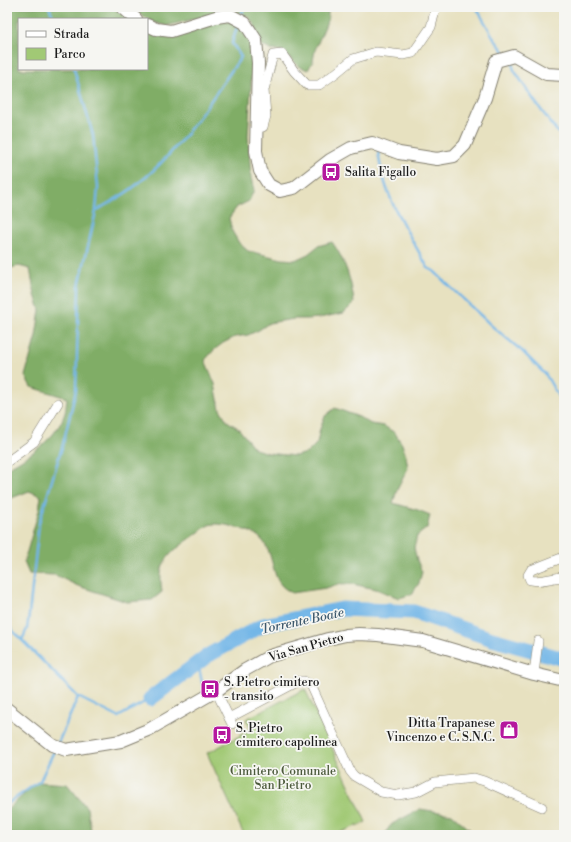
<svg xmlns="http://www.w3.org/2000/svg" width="571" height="842" font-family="'Libre Bodoni',serif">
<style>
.green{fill:#a1c975;stroke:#5e7248}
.forest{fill:#80ad66;stroke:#4e6441}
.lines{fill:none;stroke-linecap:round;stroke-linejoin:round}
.stream{stroke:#71b5e7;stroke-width:2.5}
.river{stroke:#71b5e7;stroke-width:15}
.minor-casing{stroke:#827e6e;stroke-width:10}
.tertiary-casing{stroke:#827e6e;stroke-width:14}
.minor{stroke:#fff;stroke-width:9}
.tertiary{stroke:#fff;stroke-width:12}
.labels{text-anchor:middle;stroke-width:3.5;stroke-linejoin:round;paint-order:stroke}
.poi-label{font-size:12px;fill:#1c1c1c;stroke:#f6f6f2;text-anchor:start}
.street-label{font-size:12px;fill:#1c1c1c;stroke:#f6f6f2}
.park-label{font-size:12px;fill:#4b593b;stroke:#f6f6f2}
.water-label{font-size:13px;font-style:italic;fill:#3e596d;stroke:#f6f6f2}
</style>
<rect width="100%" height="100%" fill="#f6f6f2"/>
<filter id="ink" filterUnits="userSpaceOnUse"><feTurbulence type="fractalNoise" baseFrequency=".025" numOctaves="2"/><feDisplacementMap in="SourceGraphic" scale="8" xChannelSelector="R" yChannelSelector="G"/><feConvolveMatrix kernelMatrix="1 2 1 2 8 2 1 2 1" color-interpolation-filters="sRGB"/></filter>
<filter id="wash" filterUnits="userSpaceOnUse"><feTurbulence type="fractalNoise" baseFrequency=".012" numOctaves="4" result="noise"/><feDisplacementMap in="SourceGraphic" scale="16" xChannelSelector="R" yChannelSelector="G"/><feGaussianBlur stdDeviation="0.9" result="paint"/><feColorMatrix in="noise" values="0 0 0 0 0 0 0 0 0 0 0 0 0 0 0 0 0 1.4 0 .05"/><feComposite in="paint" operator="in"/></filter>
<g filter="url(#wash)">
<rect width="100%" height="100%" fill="#e7e1c0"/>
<polygon class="green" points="305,689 366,822 334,835 244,835 207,753 251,730 246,719"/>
<g class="forest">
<path d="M7,7H113L129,19H19V69H147V32L163,37L181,34L212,22L229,21L241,28L250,43L252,70L248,136L251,178L254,190L249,201L237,207L229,218L232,231L239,243L248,251L282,259L295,260L308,254L318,246L332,242C345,260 352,281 354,303L344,313L319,318L307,319H294L269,323L259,330L248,335L235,337L223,343L214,350L205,360L215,384L220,409L227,421L238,428L255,449L268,453L295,456L307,453L317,443L320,429L325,416L335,408L359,417L371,424L384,426L395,433L402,444L406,456L408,468L397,490L393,503L418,510L430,515L427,528L417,536L414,548L417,560L422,572L419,583L412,594L399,598L376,589L352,584H339L326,588L292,593C289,591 285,589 282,586C271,576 274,549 259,537C251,530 219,521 209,525C206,526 202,530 199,532C188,541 166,553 162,568C160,575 161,585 162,592L152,600L127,602L78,586L55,575L29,574L24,562L39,510L41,496L29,491L7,500V468C30,455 56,440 65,413C66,409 66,403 67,398L31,387L25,376L36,336L40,310L35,295L30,269L19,266L7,269Z"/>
<polygon points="129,7 328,7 328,19 315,50 313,61 308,70 298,66 282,51 271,50 261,45 254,24 247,16 237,12 226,11 166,26 153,22"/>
<polygon points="37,782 67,784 87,808 92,835 7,835 7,810"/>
<polygon points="420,809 452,814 476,835 383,835 392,824"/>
</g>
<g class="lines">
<g class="stream">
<polyline points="49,7 54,19"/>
<polyline points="476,7 495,40 506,54"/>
<polyline points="241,16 244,7"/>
<polyline points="511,60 514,70 536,103 556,130 564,137"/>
<path d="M378,151C384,199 406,228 428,268L434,271L446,283L493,327L522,351L546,375L564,407"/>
<path d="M96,211C109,202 123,196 135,186C179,153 209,102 241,57L232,43L238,24"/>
<polyline points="7,625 78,697 118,717 150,699"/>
<polyline points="22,640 27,629 29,615 39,523 63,444 76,390 79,286 96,211 98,187 93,135 74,69"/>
<polyline points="198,663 204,692"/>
<polyline points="58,743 78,697"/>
<polyline points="7,804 40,781 55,749"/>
</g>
<polyline class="river" points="150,699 207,656 263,625 342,609 414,612 492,639 564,659"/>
</g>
</g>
<g filter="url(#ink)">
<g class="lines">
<g class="minor-casing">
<g id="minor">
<polyline points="256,128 263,127 266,116 264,90 273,55 282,54 294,71 307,85 319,85 336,73 353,59 376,52 403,55 413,53 431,27 436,7"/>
<polyline points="7,462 34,442 58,403"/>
<path d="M564,557L531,570L528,575L530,580C542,583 552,577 564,577"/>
<polyline points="534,674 538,641"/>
<polyline points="216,691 232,724"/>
<polyline points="229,718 299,681 304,681 311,685 350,771 354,776 381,792 398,795 416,792 435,782 474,778 484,781 542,807"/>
</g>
</g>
<g class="tertiary-casing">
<g id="tertiary">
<polyline points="122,7 136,19"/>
<polyline points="147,25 156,29 171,31 216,17 230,15 245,23 256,40 258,63 256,151 260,171 269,185 280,191 294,188 330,160 351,148 372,143 399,153 437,159 454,156 465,145 485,98 496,61 514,56 546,74 564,75"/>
<polyline points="7,709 52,745 66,750 121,741 150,729 216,691 245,670 270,656 328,639 346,635 359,634 378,635 423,641 534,674 564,681"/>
</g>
</g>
<use href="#minor" class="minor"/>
<use href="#tertiary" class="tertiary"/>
</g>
</g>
<defs>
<g id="bus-square" transform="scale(1)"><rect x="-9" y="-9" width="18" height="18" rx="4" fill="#b5179e" stroke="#f6f6f2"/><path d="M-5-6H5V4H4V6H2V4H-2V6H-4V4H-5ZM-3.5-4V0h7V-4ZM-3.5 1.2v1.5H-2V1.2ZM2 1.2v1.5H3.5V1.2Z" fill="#fff"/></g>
<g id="shop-square" transform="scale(1)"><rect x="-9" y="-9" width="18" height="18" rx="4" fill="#b5179e" stroke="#f6f6f2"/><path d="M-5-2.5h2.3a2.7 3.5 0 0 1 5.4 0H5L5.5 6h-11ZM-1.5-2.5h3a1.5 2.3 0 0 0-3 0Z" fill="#fff"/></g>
</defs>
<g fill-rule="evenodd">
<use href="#bus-square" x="331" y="172"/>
<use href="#bus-square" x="210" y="689"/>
<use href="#shop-square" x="509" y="730"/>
<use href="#bus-square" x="222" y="735"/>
</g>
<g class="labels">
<g class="poi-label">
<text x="345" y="176">Salita Figallo</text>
<text x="224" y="686">S. Pietro cimitero<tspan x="224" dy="14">- transito</tspan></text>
<text x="495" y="727" text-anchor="end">Ditta Trapanese<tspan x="495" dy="14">Vincenzo e C. S.N.C.</tspan></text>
<text x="236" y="732">S. Pietro<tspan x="236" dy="14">cimitero capolinea</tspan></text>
</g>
<g class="street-label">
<text transform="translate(306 647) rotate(-16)" y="4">Via San Pietro</text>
</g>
<g class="park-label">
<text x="283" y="775">Cimitero Comunale<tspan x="283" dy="14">San Pietro</tspan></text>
</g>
<g class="water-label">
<text transform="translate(302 620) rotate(-12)" y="5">Torrente Boate</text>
</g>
</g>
<rect width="571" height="842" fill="none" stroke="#f6f6f2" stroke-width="24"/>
<rect x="18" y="18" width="130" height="52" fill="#f6f6f2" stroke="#9f9f9c"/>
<rect x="26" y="31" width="20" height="6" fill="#ffffff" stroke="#9f9f9c"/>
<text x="54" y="38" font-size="12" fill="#1c1c1c">Strada</text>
<rect x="26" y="48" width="20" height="12" fill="#a1c975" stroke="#9f9f9c"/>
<text x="54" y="58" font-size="12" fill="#1c1c1c">Parco</text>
</svg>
